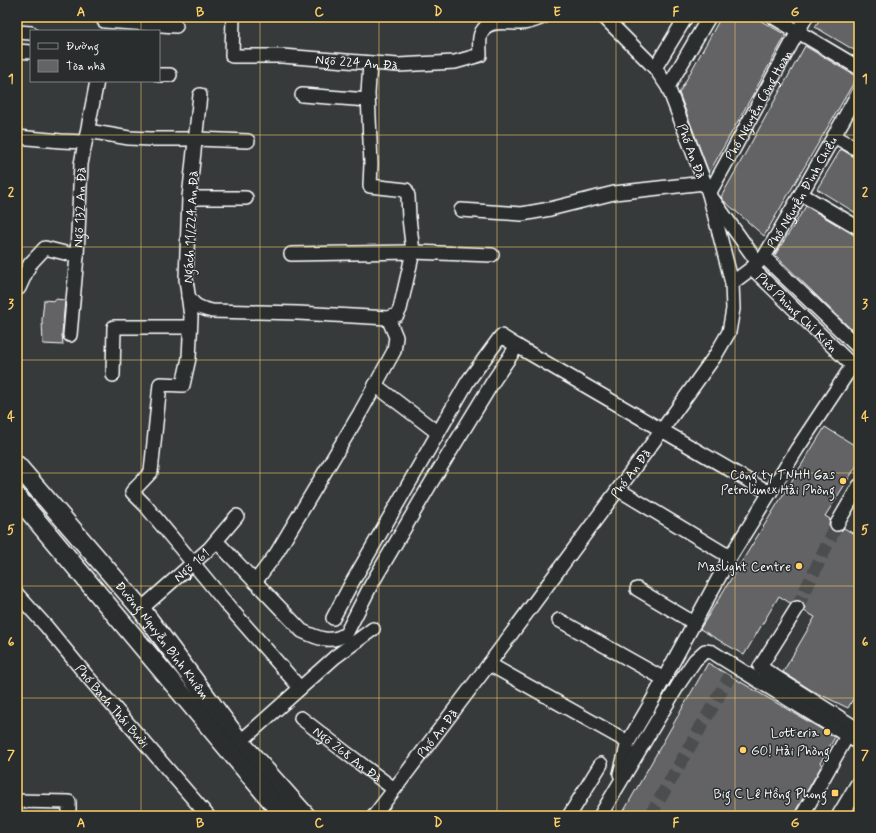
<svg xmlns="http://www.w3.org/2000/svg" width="876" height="833" font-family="Mynerve,sans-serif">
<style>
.building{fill:#636465;stroke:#fff}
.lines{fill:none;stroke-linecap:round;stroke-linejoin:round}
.minor-tunnel{stroke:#4b4e4f;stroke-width:13;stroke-dasharray:13 6;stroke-linecap:butt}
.minor-casing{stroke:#fff;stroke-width:16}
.major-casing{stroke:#fff;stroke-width:19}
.highway-casing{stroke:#fff;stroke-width:21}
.minor{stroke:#2a2d2e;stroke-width:13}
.major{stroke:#2a2d2e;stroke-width:16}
.highway{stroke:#2a2d2e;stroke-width:18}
.grid{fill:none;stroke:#ffd166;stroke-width:1;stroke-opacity:0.55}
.poi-dot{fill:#ffd166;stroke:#2a2d2e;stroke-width:1.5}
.labels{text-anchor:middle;stroke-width:3;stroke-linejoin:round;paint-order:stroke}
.street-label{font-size:13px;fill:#fff;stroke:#2a2d2e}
.poi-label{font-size:13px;fill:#fff;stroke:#2a2d2e;text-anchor:end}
.neatline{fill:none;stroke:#ffd166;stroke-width:1.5}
.grid-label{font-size:13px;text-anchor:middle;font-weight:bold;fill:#ffd166}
</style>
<rect width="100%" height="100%" fill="#373a3b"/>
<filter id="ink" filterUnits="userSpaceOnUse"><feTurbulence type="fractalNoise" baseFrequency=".025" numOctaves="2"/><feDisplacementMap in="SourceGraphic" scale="8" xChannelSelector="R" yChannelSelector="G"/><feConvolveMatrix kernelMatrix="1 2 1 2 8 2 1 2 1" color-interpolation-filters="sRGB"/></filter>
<g filter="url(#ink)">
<g class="building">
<polygon points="721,17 754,17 786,35 709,173 679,93"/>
<polygon points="821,17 859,17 859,53 815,27"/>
<polygon points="805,46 857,77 764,236 724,201 721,197"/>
<polygon points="841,149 859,160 859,215 817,189"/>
<polygon points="806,206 859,238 859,337 775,255"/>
<polygon points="55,299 65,300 62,334 63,345 43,344 42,320 44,300 55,301"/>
<polygon points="825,427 859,448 859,462 825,516 830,519 829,524 830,528 833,531 837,532 841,531 844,528 859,537 859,688 848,708 811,690 783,672 815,617 804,611 805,608 804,605 801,601 797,600 794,601 790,603 779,596 744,655 700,629"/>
<polygon points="708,663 835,737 820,763 822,765 795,812 794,816 621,816"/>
</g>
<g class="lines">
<g class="minor-tunnel">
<polyline points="797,608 837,524"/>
<polyline points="650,816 730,676"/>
</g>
<g class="minor-casing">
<g id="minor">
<path id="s1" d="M233,17L232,56H282L398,65L455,62L480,55C480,47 478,36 483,30C490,18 511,24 522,23C529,23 536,20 543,17"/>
<polyline points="773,17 859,68"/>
<polyline points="104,21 176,26"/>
<polyline points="17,32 31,33"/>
<polyline points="17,51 31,52"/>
<polyline points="655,68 686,17"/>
<polyline points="159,75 170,75"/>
<polyline points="668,87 709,17"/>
<polyline points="200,95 189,198 186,279 191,317 189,358 183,385 160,384 151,472 132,492 145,505 230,608 300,688"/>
<polyline points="302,95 368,100"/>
<polyline points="88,131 129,138 150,139 196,139 248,141"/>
<polyline points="834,136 859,150"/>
<polyline points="17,137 61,141 85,142"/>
<polyline points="801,194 859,228"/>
<polyline points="189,198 246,198"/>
<polyline points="461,210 522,214 550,209 614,193 704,183"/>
<polyline points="291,254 413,252 492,255"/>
<polyline points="764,257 859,348"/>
<path id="s2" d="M758,263L709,194L806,17"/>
<path id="s3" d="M752,268L859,372"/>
<path id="s4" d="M732,283L752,268L764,257L801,194L859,92"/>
<polyline points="19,288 30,264 45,248 77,256"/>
<path d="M188,296C195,307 200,308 212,311L298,313L388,318L397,315L400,309L413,252L409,218L408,196L406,190L370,186L371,164L368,94L370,63"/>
<path id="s5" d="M70,335L77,256L81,164L97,81"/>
<polyline points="113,375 114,327 190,327"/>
<polyline points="375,385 438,433"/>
<polyline points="619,490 730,557"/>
<polyline points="837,524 859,486"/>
<path d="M221,546L302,631C317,638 331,644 346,634L371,585L431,483L494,380L517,346"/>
<polyline points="255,582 276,554 360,413 394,351 396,337 391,325 388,318"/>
<polyline points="637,589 694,623"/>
<path id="s6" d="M17,594L46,626L87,676L208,816"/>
<polyline points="797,608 760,667 859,730"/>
<path id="s7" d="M141,609L210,548L237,516"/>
<polyline points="333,618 350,586 468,381 501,336 517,346 770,493"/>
<polyline points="559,620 664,679"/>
<polyline points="489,664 628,742 648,708 730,557 797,449 852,366"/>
<path id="s8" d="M301,718L341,749L394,789"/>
<polyline points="240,742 335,657 373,629"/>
<polyline points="620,774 628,742"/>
<polyline points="17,801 69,802 69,816"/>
<path id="s9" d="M374,816L489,664L662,430L715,356L729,332L733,309L732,283L709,194L668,87L655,68L604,17"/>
<polyline points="569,816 601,764"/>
<polyline points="600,816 680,682 695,660 705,651 712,652 859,743"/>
<polyline points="802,816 847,736"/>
</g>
</g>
<g class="major-casing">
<polyline id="major" points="840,816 859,784"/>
</g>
<g class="highway-casing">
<g id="highway">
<path id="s10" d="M17,465L141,609L240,742L306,816"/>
<polyline points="17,497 284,816"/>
</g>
</g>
<use href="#minor" class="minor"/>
<use href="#major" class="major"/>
<use href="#highway" class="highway"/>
</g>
</g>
<path class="grid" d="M141,17V31M260,17V816M379,17V816M497,17V816M616,17V816M735,17V816M141,81V816M17,135H859M17,247H859M17,360H859M17,473H859M17,586H859M17,698H859"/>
<g class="poi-dot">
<circle cx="843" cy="481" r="4"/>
<circle cx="799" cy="566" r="4"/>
<circle cx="827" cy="732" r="4"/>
<circle cx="743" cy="750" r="4"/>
<rect x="831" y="789" width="8" height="8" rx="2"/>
</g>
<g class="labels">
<g class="street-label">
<text dy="5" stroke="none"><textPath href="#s1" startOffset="164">Ngõ 224 An Đà</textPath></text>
<text dy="5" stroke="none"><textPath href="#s2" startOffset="186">Phố Nguyễn Công Hoan</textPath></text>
<text transform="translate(692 151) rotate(69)" y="5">Phố An Đà</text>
<text dy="5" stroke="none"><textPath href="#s4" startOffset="116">Phố Nguyễn Đình Chiểu</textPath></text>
<text dy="5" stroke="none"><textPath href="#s5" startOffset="128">Ngõ 132 An Đà</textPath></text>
<text transform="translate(190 227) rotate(-87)" y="5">Ngách 11/224 An Đà</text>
<text dy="5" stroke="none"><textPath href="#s3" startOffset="63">Phố Phùng Chí Kiên</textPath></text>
<text dy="5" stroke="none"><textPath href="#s9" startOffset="428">Phố An Đà</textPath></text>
<text dy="5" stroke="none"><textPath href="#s7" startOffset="67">Ngõ 161</textPath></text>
<text dy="5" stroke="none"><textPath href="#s10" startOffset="228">Đường Nguyễn Bỉnh Khiêm</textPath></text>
<text dy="5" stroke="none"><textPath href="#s6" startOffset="147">Phố Bạch Thái Bưởi</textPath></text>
<text dy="5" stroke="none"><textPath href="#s9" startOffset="104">Phố An Đà</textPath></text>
<text dy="5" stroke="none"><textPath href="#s8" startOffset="59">Ngõ 268 An Đà</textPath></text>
</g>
<g class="poi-label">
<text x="835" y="479">Công ty TNHH Gas<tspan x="835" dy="15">Petrolimex Hải Phòng</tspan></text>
<text x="791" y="571">Maslight Centre</text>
<text x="819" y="737">Lotteria</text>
<text x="751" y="755" text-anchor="start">GO! Hải Phòng</text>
<text x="827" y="798">Big C Lê Hồng Phong</text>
</g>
</g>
<rect width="876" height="833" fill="none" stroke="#2a2d2e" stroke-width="44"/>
<rect x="30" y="30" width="130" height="52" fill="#2a2d2e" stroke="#7f8182"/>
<rect x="38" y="43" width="20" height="6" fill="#2a2d2e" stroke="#7f8182"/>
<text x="66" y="50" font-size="12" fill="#ffffff">Đường</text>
<rect x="38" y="60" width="20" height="12" fill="#636465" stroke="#7f8182"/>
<text x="66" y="70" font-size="12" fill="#ffffff">Tòa nhà</text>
<rect x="22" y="22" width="832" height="789" class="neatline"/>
<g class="grid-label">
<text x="81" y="16">A</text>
<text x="200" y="16">B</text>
<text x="319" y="16">C</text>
<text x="438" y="16">D</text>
<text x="557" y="16">E</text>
<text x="676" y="16">F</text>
<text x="795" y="16">G</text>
<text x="11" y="83">1</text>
<text x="865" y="83">1</text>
<text x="11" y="196">2</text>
<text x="865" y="196">2</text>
<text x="11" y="308">3</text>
<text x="865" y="308">3</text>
<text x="11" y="421">4</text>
<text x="865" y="421">4</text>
<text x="11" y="534">5</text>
<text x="865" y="534">5</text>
<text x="11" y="646">6</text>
<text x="865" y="646">6</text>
<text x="11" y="759">7</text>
<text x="865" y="759">7</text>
<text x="81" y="827">A</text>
<text x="200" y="827">B</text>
<text x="319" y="827">C</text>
<text x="438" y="827">D</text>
<text x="557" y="827">E</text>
<text x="676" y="827">F</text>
<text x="795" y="827">G</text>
</g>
</svg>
